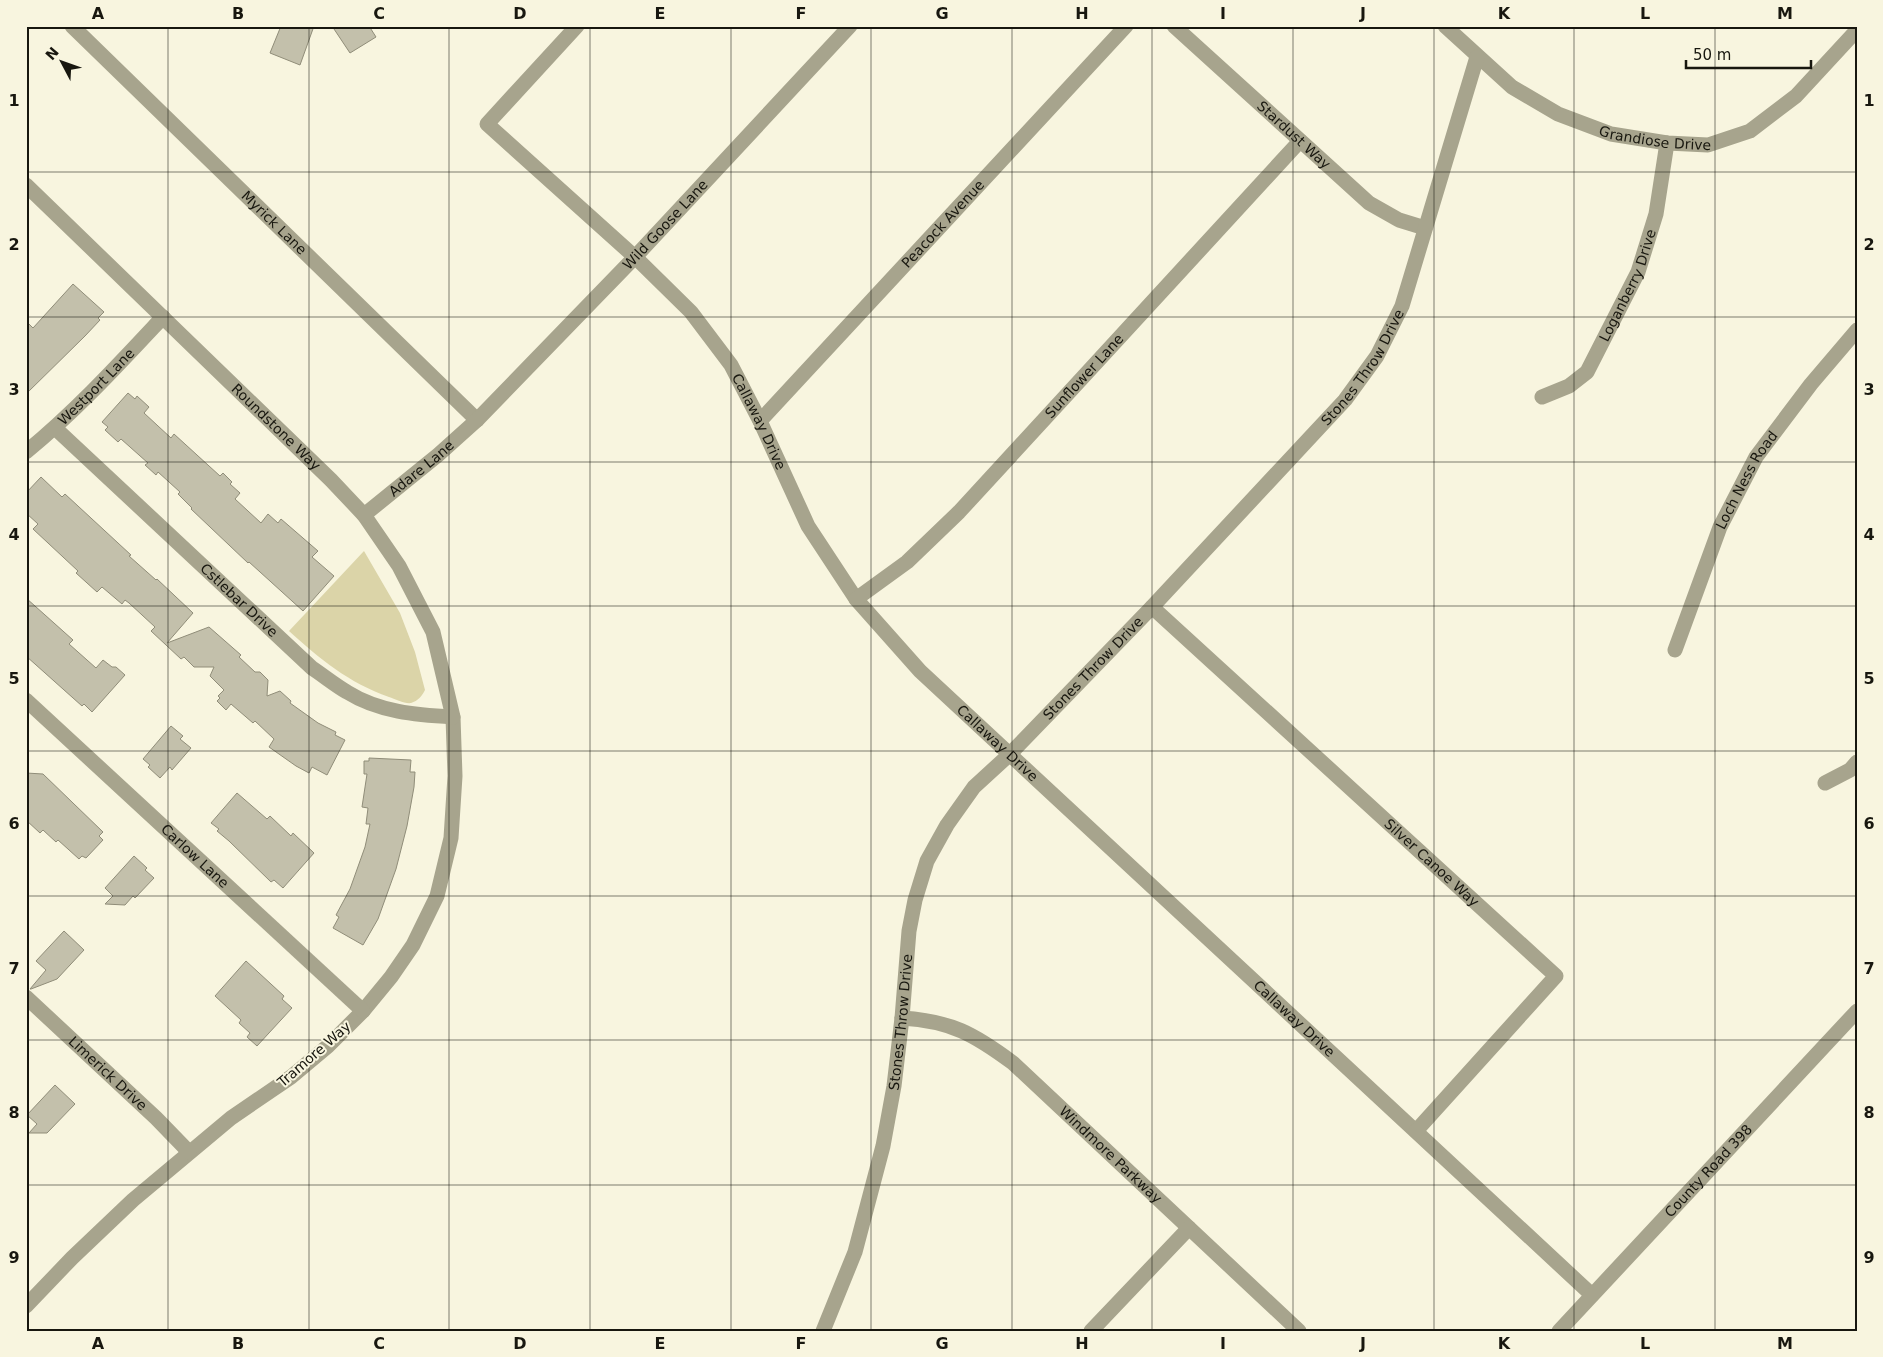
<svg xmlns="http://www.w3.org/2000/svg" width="1883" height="1357" font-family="'DejaVu Sans',sans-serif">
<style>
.green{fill:#dbd4a8}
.building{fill:#c3c0ab;stroke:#908d79}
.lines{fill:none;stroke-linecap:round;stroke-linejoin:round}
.minor{stroke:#a7a48d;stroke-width:15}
.grid{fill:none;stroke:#18170f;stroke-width:1;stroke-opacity:0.55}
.labels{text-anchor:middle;stroke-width:4;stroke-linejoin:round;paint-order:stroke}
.street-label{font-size:14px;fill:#18170f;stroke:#f8f5df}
.neatline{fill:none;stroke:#18170f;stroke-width:2}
.grid-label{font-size:16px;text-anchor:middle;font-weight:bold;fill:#18170f}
</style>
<rect width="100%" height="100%" fill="#f8f5df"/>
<path class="green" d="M364,551L400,613L415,652L425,690C422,696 418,701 411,703C405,704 395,699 389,697C349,683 320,659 289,631Z"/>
<g class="building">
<polygon points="281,26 314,26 300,65 270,53"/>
<polygon points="332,26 369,26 376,37 350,53"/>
<polygon points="73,284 104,312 98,318 100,320 85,336 26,394 26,321 33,328"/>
<polygon points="128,393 135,399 137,396 149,407 144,413 171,438 174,434 220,476 223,473 232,482 230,484 240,493 235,499 261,523 268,514 278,523 281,519 318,551 312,557 334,576 303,611 249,562 248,563 191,509 192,508 178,494 180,492 158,472 156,475 145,465 148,463 121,439 118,442 105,430 108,427 102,422"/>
<polygon points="41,477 62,497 65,494 131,555 129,556 156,580 157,579 193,613 167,643 209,627 241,655 239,657 255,672 260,672 268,680 267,696 280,691 291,701 290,703 318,723 336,732 335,735 345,740 327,775 312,767 309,773 296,766 269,747 274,739 255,721 253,723 231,704 226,710 217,701 220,698 218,696 224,690 210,676 214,667 194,667 184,657 181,659 151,631 155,627 129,603 125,600 122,604 102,587 97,592 76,573 78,571 33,529 38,524 26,513 26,493"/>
<polygon points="26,598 73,640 69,644 96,668 103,660 112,667 116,667 125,675 92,712 84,704 82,706 26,656"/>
<polygon points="171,726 183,736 180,739 191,748 172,770 170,767 160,778 148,767 150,765 143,759"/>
<polygon points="369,758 411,760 410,772 415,772 414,787 407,826 396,869 378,919 363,945 333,928 339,917 336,915 350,889 365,847 370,824 366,824 368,808 362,807 367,774 364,774 364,761 369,761"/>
<polygon points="26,773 43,774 103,832 99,836 103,840 86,858 82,856 79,859 58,840 56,842 43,830 40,833 26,820"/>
<polygon points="237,793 267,819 270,816 291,836 293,833 314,853 283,888 274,880 271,882 229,841 217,831 219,829 211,823"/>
<polygon points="134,856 147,868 145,870 154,878 135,898 133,896 125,905 105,904 113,896 105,888"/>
<polygon points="64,931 84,950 57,979 31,989 30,989 46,970 36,961"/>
<polygon points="246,961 284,996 282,999 292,1008 257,1046 247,1037 250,1033 239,1023 241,1020 215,996"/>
<polygon points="55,1085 75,1104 47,1133 29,1133 37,1124 27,1115"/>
</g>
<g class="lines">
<g class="minor">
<path id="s1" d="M72,26L477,420"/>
<path id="s2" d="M577,26L487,124L635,257L691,312L731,365L760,421L808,526L856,599L920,671L1592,1295"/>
<path id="s3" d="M1174,26L1369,203L1399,220L1425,228"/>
<path id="s4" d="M1445,26L1512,87L1558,114L1611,134L1667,143L1708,145L1750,131L1796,96L1857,30"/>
<path id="s5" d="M26,185L331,480L364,515L399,566L433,632L453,717L455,776L451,838L437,896L413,945L391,977L363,1011L328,1046L291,1077L231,1118L133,1200L72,1258L26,1306"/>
<path id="s6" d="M1542,397L1569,386L1587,372L1638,272L1656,214L1667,143"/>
<path id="s7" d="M760,421L1126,26"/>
<path id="s8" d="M55,428L312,668C324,676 335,685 347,692C379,712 416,715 453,717"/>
<path id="s9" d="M26,452C76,411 119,364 163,317"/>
<path id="s10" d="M364,515L438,455L477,420L635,257L850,26"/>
<path id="s11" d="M856,599L907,562L959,512L1300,141"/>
<path id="s12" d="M1152,607L1556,976L1416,1131"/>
<path id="s13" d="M1675,650L1720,527L1756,457L1811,384L1857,330"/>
<path id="s14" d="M26,700L363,1011"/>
<polyline points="1825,783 1850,770 1857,762"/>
<path id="s15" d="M26,997L156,1118L189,1152"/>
<path id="s16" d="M902,1018C951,1021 974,1034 1013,1063L1299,1331"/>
<path id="s17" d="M823,1331L855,1252L883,1146L894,1086L902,1018L909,931L915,900L927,861L947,825L974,787L1010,754L1152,607L1345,400L1377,356L1402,306L1477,57"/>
<polyline points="1091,1331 1189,1228"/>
<path id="s18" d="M1559,1331L1857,1011"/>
</g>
</g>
<path class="grid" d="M168,26V1331M309,26V1331M449,26V1331M590,26V1331M731,26V1331M871,26V1331M1012,26V1331M1152,26V1331M1293,26V1331M1434,26V1331M1574,26V1331M1715,26V1331M26,172H1857M26,317H1857M26,462H1857M26,606H1857M26,751H1857M26,896H1857M26,1040H1857M26,1185H1857"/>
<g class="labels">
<g class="street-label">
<text dy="5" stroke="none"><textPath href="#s4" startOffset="245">Grandiose Drive</textPath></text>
<text dy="5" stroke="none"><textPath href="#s3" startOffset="162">Stardust Way</textPath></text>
<text dy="5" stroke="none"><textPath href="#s1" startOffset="282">Myrick Lane</textPath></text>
<text dy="5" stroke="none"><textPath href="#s10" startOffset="419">Wild Goose Lane</textPath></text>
<text dy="5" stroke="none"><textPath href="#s7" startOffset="269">Peacock Avenue</textPath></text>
<text dy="5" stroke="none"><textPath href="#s6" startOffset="148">Loganberry Drive</textPath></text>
<text dy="5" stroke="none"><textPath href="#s17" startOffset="1145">Stones Throw Drive</textPath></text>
<text dy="5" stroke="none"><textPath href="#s11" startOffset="320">Sunflower Lane</textPath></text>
<text dy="5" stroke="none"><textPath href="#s9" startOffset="96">Westport Lane</textPath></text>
<text dy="5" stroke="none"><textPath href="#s2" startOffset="540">Callaway Drive</textPath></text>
<text dy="5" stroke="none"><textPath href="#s5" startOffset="348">Roundstone Way</textPath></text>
<text dy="5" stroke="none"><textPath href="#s10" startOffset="74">Adare Lane</textPath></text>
<text dy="5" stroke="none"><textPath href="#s13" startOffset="185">Loch Ness Road</textPath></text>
<text dy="5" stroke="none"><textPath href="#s8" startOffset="252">Cstlebar Drive</textPath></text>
<text dy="5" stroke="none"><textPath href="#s17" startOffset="740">Stones Throw Drive</textPath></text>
<text dy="5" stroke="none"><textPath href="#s2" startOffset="945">Callaway Drive</textPath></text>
<text dy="5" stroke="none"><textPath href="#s14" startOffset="230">Carlow Lane</textPath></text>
<text dy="5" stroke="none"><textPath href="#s12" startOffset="379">Silver Canoe Way</textPath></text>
<text dy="5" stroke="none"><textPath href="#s2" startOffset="1350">Callaway Drive</textPath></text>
<text dy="5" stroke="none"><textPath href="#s17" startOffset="320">Stones Throw Drive</textPath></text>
<text transform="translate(314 1054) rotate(-41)" y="5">Tramore Way</text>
<text dy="5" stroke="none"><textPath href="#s15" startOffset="112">Limerick Drive</textPath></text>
<text dy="5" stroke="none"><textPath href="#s16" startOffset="256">Windmore Parkway</textPath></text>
<text dy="5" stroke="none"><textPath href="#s18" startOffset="219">County Road 398</textPath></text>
</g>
</g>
<rect width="1883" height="1357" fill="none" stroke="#f8f5df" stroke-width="55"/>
<g transform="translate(62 62) rotate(311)" stroke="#f8f5df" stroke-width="4" paint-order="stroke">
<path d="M0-4L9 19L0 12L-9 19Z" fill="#18170f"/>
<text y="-8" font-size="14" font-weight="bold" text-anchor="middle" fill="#18170f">N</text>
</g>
<path d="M1686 60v8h125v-8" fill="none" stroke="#18170f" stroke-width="2.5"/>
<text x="1693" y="60" font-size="15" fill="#18170f" stroke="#f8f5df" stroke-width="4" paint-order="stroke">50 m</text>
<rect x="28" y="28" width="1828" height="1302" class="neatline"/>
<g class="grid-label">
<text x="98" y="19">A</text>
<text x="238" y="19">B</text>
<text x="379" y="19">C</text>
<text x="520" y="19">D</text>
<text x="660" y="19">E</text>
<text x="801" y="19">F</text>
<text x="942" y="19">G</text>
<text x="1082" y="19">H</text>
<text x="1223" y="19">I</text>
<text x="1363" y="19">J</text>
<text x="1504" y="19">K</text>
<text x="1645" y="19">L</text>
<text x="1785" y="19">M</text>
<text x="14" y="106">1</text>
<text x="1869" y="106">1</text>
<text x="14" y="250">2</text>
<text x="1869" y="250">2</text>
<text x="14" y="395">3</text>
<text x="1869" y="395">3</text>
<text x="14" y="540">4</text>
<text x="1869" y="540">4</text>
<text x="14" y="684">5</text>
<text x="1869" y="684">5</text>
<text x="14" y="829">6</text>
<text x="1869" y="829">6</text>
<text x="14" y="974">7</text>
<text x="1869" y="974">7</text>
<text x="14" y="1118">8</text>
<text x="1869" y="1118">8</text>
<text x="14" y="1263">9</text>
<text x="1869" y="1263">9</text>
<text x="98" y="1349">A</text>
<text x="238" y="1349">B</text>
<text x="379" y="1349">C</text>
<text x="520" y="1349">D</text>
<text x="660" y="1349">E</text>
<text x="801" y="1349">F</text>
<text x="942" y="1349">G</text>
<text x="1082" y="1349">H</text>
<text x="1223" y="1349">I</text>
<text x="1363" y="1349">J</text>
<text x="1504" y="1349">K</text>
<text x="1645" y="1349">L</text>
<text x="1785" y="1349">M</text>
</g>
</svg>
